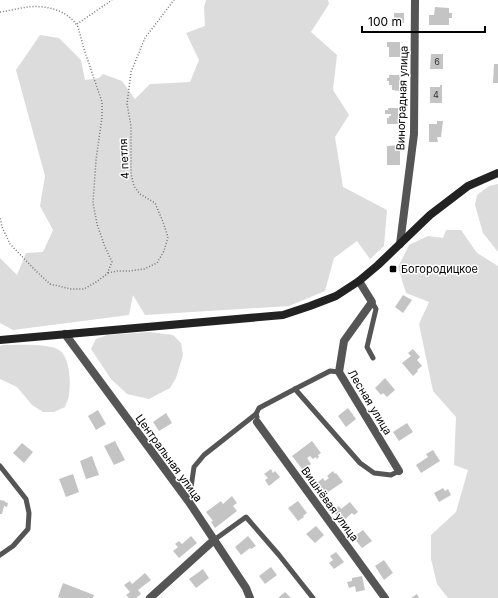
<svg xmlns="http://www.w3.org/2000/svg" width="498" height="598" font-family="Inter,sans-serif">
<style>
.green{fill:#dcdcdc}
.building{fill:#c4c4c4}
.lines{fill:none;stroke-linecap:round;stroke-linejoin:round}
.path{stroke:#777;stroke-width:1.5;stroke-dasharray:1 2;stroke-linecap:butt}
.lane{stroke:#555;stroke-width:5}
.street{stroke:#555;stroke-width:8}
.secondary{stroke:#222;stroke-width:8}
.poi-dot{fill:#000;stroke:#fff;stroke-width:1.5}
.labels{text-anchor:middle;stroke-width:3;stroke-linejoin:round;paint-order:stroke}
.number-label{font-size:9px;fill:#313131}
.street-label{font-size:11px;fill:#000;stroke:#fff}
.poi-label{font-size:11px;fill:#000;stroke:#fff;text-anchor:start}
</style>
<rect width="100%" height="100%" fill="#fff"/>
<g class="green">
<polygon points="206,0 328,0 329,4 311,32 337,55 333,90 349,115 335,137 343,187 387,210 384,246 370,259 357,241 334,258 325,291 289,306 145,315 133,295 129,315 13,330 0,323 0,258 17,275 26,253 43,252 53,230 40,206 45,176 16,70 40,35 59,38 81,60 85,80 99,78 103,74 122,81 135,99 150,84 190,82 199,60 186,33 205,26 204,7"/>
<polygon points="498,184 498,252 483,233 475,205 477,195 489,186"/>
<polygon points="446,230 461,230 477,253 498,266 498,598 448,598 437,584 431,559 431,535 456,512 468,470 454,465 456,417 433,391 419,324 429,302 406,293 398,267 409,245 428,236 443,238"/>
<polygon points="149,332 173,335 181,343 183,355 176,378 170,388 149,399 127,394 111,379 91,349 96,339 107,335"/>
<path d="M3,345C16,345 49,343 59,350C70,357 71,383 69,395C69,399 66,403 65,407L54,412H43L32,405L17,387L0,379V346Z"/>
</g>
<g class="building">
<polygon points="435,7 449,8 449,13 452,13 452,18 449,18 449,25 429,25 429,15 434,15"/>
<rect x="394" y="13" width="10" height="10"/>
<polygon points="387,42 400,42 400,48 403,48 403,52 400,52 400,57 389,57 389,47 387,47"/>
<polygon points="431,54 443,54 443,69 430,69"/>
<polygon points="494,64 498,64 498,83 493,83"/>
<polygon points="389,75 400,75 400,81 402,81 402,85 399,85 399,91 392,90 392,85 389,85 389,81 387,81 387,78 389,78"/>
<polygon points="440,85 442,85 442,103 430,103 430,87 440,87"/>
<polygon points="388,108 398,108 398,115 401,115 401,120 398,120 398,124 387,124 387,118 389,118 389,116 391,116 391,114 385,114 385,110 388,110"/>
<polygon points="437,121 443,121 441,137 437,137 438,142 429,142 429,124 437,124"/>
<polygon points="400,145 400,165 387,165 387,146"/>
<polygon points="403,295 412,300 403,313 395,307"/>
<polygon points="413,349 420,357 417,360 422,366 417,370 418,371 413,376 402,363 411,356 408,353"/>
<polygon points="385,378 395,390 387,397 383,393 381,395 375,388"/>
<polygon points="348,408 356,419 346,427 338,416"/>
<polygon points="98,410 106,424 96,430 88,416"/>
<polygon points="166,413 172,423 159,431 153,422"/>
<polygon points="407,423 413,432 399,441 393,432"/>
<polygon points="115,441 125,460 114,465 104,446"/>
<polygon points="312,441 321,453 318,455 319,457 317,459 316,457 313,459 310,456 307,458 311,464 303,470 292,456"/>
<polygon points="22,443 33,452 24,463 13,453"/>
<polygon points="433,450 440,461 421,473 416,465 428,457 426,454"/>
<polygon points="92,456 99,475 86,479 80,461"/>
<polygon points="271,469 273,473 275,471 280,477 269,486 265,480 268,478 264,474"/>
<polygon points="333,471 335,474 336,473 343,482 322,496 314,485 323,478 325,481 329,478 327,476"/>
<polygon points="73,474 79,492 66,497 59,479"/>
<polygon points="443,488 445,491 448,489 451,495 439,502 434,493"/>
<polygon points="232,496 237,503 233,506 237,511 215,528 211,522 213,521 206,512 221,501 223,504"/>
<polygon points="0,500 5,501 5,502 8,503 7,507 4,506 2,514 0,514"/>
<polygon points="298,501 307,513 303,516 304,517 298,521 288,508"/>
<polygon points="350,502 358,512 354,515 352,513 342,522 333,511 339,506 341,509"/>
<polygon points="316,526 324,535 315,543 306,534"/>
<polygon points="363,530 372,541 362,548 353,537"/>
<polygon points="191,536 197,543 179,558 173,551 178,547 175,544 179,541 182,544"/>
<polygon points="248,536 256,546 251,549 250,548 241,555 235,547"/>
<polygon points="336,552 344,562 334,569 329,563 333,560 330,556"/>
<polygon points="384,560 393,573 384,580 375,566"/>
<polygon points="271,567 277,575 265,584 259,576"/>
<polygon points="203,569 209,578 196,588 189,579"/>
<polygon points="145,573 151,580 138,590 141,594 136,598 129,598 126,595 130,592 124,585 130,581 132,584"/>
<polygon points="362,576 365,590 356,592 355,586 349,588 347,582 352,581 352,578"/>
<polygon points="63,583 94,595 93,598 61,598 58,597"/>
<polygon points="285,592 291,598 278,598"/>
<polygon points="417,594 419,598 411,598"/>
</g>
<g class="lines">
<g class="path">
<path d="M0,12C9,11 19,8 28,7C46,5 68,10 78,27L84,49L102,102V117L96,160L93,203L97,224L105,247L112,262L107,274L96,282L84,289H71L50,284L36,271L10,244L2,227L0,217"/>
<polyline points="77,24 112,0"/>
<polyline points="108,273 117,271 129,271 144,269 157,263 164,251 168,237 163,222 155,203 140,194 134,186 131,174 131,126 127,104 131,72 145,38 174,0"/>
</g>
<g class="lane">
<polyline points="372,302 376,309 367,347 373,358"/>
<polyline points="295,389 360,463 374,473 391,475 399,471"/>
<polyline points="257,417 256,414 259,408 295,389 330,371 339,372"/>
<polyline points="0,466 26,499 29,513 28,529 13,546 0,555"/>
<polyline points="189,501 194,467 204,455 256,414"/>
<polyline points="214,540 246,517 279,555 313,598"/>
</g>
<g class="street">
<polyline points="400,244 414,134 415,0"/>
<polyline points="359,281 372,302 344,341 339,372 399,471"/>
<polyline points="65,334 189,502 246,588 250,598"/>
<polyline points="257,422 385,598"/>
<polyline points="150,598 214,540"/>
</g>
<polyline class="secondary" points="0,340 283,315 310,306 336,296 359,281 378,265 430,215 468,186 498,173"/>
</g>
<rect class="poi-dot" x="389" y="265" width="8" height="8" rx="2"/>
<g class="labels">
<g class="number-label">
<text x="437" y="65">6</text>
<text x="436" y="98">4</text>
</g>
<g class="street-label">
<text transform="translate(402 98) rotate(-88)" y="4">Виноградная улица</text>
<text transform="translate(124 159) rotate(-93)" y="4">4 петля</text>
<text transform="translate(370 402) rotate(59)" y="4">Лесная улица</text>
<text transform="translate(169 458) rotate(54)" y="4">Центральная улица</text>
<text transform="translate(330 504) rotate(54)" y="4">Вишнёвая улица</text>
</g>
<g class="poi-label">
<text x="401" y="273">Богородицкое</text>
</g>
</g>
<path d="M362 26v6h123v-6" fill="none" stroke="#000000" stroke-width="2"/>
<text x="368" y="26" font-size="12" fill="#000000" stroke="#ffffff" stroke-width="3" paint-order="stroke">100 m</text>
</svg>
